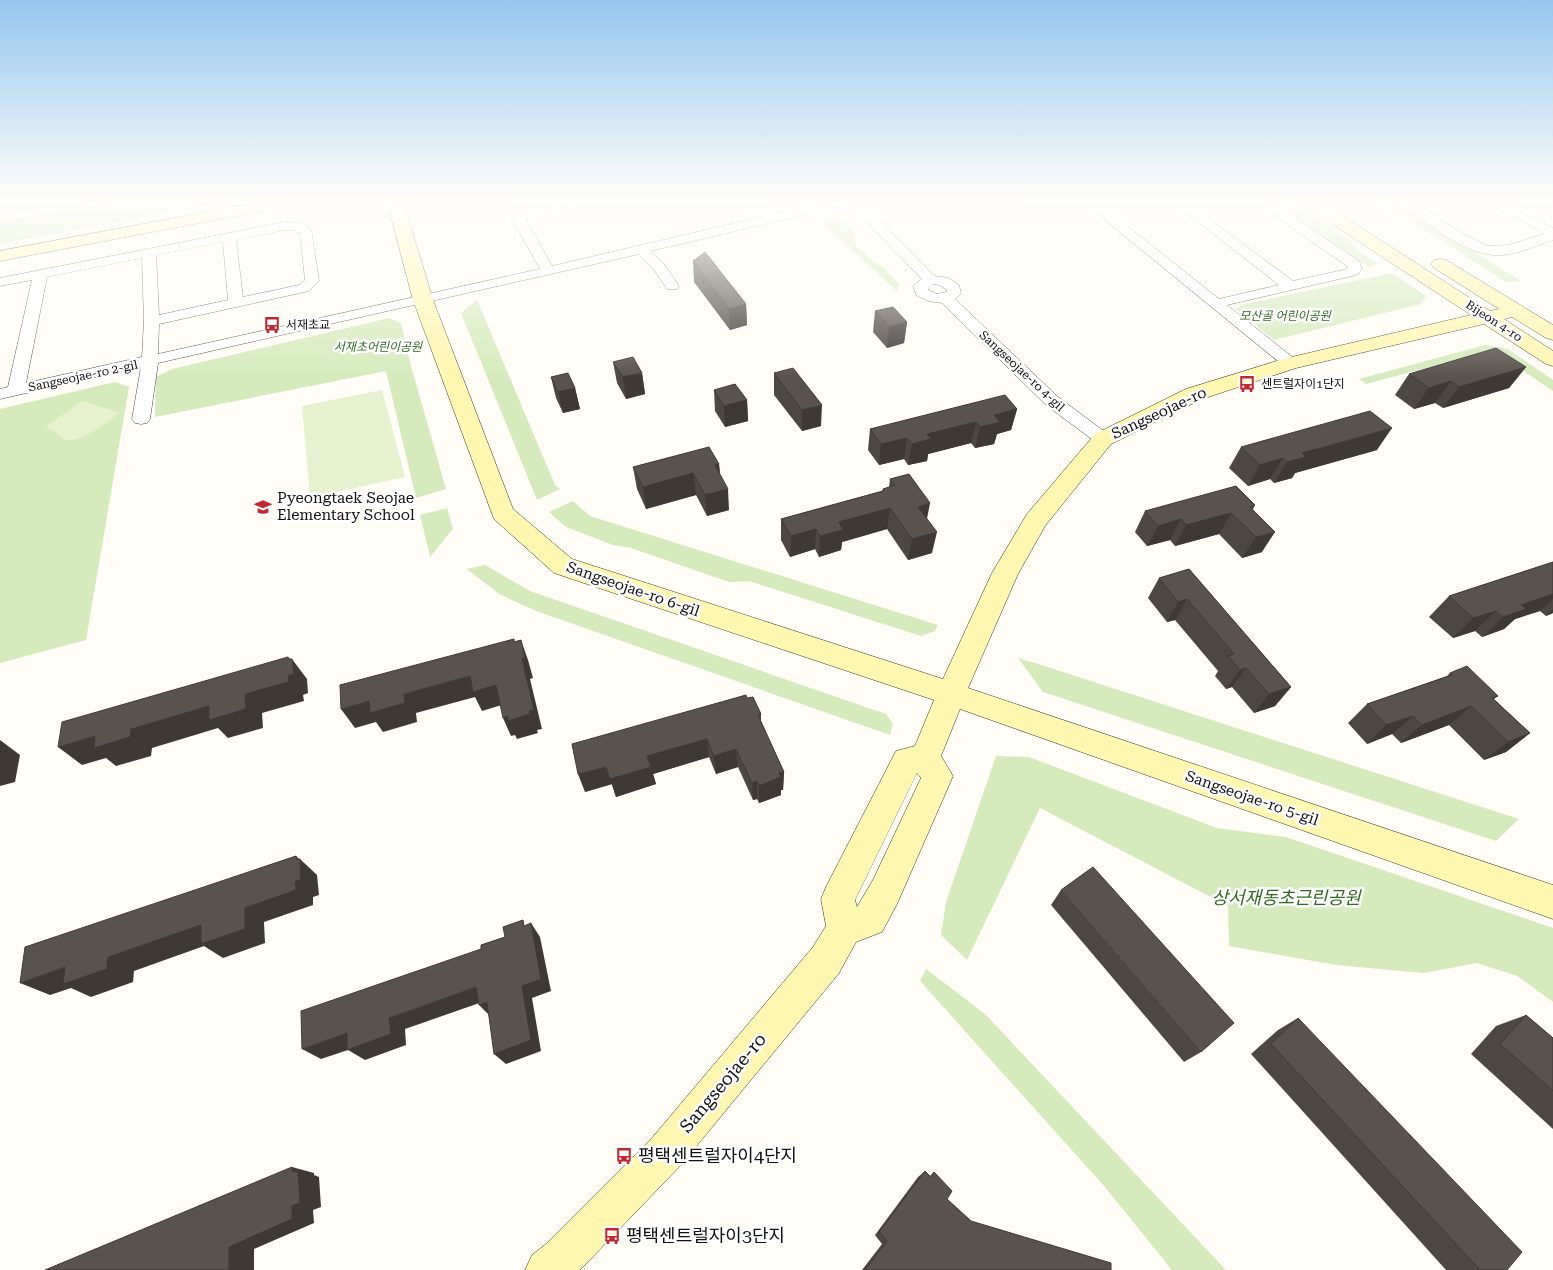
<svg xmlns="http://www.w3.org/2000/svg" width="1553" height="1270" font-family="'Roboto Serif','Noto Sans KR',serif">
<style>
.green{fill:#d5ebbd}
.pitch{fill:#e6f2cf}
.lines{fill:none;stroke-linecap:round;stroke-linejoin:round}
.street-casing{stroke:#444;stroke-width:1}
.secondary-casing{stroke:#333;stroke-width:1}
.street{fill:#fff;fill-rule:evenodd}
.secondary{fill:#fff6b0;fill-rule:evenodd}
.wall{fill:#4d4742}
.shaded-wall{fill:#3f3936}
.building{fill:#5a524d;stroke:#3f3936}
.labels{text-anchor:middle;stroke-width:5;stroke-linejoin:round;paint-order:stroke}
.far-park-label{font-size:12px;font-style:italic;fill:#2f6b1f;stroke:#fff}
.far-street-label{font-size:12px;fill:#111;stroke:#fff}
.far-poi-label{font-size:12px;fill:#111;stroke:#fff;text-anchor:start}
.street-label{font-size:15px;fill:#111;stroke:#fff}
.poi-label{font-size:15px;fill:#111;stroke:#fff;text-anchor:start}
.near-park-label{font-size:18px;font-style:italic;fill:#2f6b1f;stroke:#fff}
.near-street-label{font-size:18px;fill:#111;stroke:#fff}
.near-poi-label{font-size:18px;fill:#111;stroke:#fff;text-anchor:start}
</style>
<rect width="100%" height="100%" fill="#fffdf5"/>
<g class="green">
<polygon points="115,201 230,201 0,244 0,220 90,207"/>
<polygon points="1273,201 1291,201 1351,242 1356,249 1377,264 1369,267"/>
<polygon points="1368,201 1392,201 1521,281 1506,282 1419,226"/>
<polygon points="831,220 843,222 853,231 855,244 871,260 883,267 899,284 897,291 821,222"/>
<polygon points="1392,273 1426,296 1421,304 1274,340 1236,309 1241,305"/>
<polygon points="477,300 555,485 560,489 537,500 461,313"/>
<polygon points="389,318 401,323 411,366 446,489 416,498 386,371 155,417 156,377 172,369"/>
<polygon points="1485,345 1508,349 1553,380 1553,391 1493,350 1366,384 1359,379"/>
<polygon points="115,382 129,387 86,640 0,663 0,409"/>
<polygon points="573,501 590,516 938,625 935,631 921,636 749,581 729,582 631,548 613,545 566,527 549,512"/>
<polygon points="447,508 453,529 430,557 420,515"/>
<polygon points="485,565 530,591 886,714 893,724 890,735 536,611 499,594 467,569"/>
<polygon points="1018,658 1035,663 1519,819 1496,841 1043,692"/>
<polygon points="996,756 1029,757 1217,828 1286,837 1553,928 1553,1002 1517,976 1477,963 1424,973 1336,965 1229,946 1228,906 1040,808 967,960 941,935 946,902"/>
<polygon points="926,969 985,1014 1226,1270 1172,1270 1104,1186 920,981"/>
</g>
<g class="pitch">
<polygon points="382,390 405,477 310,498 302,406"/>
<path d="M82,401L120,413C104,423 69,456 55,431L45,427Z"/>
</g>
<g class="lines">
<g class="street-casing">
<g id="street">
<path d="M553,201H577L576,204L533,212L526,219L552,266L757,218L742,201H755L769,215L830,201H860L935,276L948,278L959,285L961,294L955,299L1058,397L1109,435L1112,439L1109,443L1103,445L1097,443L1046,405L942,303L928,301L916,295L913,286L922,279L849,204L651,251L664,264L679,286L677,289H667L654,270L639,254L158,363L150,419L147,423L141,424L135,423L132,419L141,367L0,399V389L8,387L32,280L0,286V278L285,222L301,223L311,229L319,281L309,291L159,324L158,354L540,269L512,219C517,203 539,203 553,201ZM285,230H293L300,234L305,280L299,285L243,297L236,240ZM223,242L228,300L159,315L156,255ZM142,258L144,321L142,357L26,383L47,277ZM933,284L939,285L947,290V292L937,294L928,290V288Z"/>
<polygon points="1082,201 1096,201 1219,299 1279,285 1171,201 1185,201 1293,281 1343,270 1348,268 1347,266 1257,204 1256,201 1270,201 1359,261 1362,268 1358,274 1352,276 1227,305 1296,360 1298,363 1296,366 1284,366"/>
<path d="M1397,201H1411L1465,235L1488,246L1508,245L1545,234L1485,201H1500L1553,228V240C1535,246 1513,257 1493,255C1462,253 1424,220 1398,204Z"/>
</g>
</g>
<g class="secondary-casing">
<g id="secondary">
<polygon points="265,201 297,201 295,205 289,206 0,261 0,251"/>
<path d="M387,201H403L433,300L513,509L572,559L943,679L992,573L1027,514L1095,434L1186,389L1283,359L1471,315L1303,205L1301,201H1320L1490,311L1499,309L1434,268L1431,264L1434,260L1440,259L1446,260L1553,325V340L1546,338L1512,317L1504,319L1553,351V366L1546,364L1484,324L1296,368L1202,399L1111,444L1045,526L1018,574L968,688L1553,885V919L960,709L941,756L953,776L897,904L882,932L856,942L839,973L680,1166L580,1270H525L532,1255L546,1244L652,1138L813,947L826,926L821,899L826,887L896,751L915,746L934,700L554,573L494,519L413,300ZM917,773L921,778L873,880L857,907L855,900Z"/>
</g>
</g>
<use href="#street" class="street"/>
<use href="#secondary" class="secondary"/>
</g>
<g class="wall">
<polygon points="693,261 746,304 747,325 730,330 694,282"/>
<polygon points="875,311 907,322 904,343 887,348 873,332"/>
<polygon points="613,362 642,373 645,394 626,399 617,383"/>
<polygon points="1526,367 1509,388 1443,408 1435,403 1414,409 1395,395 1409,374"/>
<polygon points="774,373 821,426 802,431 774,395"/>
<polygon points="551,377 575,388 580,409 563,413 556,398"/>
<polygon points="714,390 747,400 748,421 725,427 715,411"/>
<polygon points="1017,409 1011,430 997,434 994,444 975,448 971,443 928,454 927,461 908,465 904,459 879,465 868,450 870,429"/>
<polygon points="1241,447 1377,450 1295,473 1292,478 1274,483 1270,479 1248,486 1229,468"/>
<polygon points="719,464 720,475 729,510 707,516 696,495 646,509 637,489 633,467"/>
<polygon points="890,479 927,519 932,553 908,560 887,529 842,542 841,550 819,557 815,549 790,557 781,540 781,519 882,491 889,487"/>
<polygon points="1255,505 1253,509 1262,552 1242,558 1219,534 1175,546 1170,540 1147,546 1135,532 1145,511"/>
<polygon points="1553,562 1553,613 1546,616 1540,611 1515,619 1504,629 1482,637 1475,631 1453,638 1429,617 1449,596"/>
<polygon points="1189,569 1291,687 1275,706 1254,713 1232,687 1226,689 1215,676 1218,671 1175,620 1167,622 1148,598 1159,578"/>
<polygon points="1450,673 1498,696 1494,699 1530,733 1506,752 1484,760 1449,725 1401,743 1392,734 1367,744 1348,723 1367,704 1447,676"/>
<polygon points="747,698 761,714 761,722 784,772 783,790 781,790 781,795 759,803 757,799 753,800 738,767 716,774 709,757 653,774 656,784 616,797 612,784 585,792"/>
<polygon points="1061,890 1201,1052 1184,1062 1051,905"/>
<polygon points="1526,1015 1553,1038 1553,1129 1471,1054 1496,1026"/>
<polygon points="1298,1018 1507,1270 1446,1270 1251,1054 1278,1030"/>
<polygon points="925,1171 930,1176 934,1172 947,1199 971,1221 1111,1270 862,1270 882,1244 875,1235 918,1177"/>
</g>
<g class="shaded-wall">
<polygon points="746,304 747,325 730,330 729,309"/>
<polygon points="907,322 904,343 887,348 889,327"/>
<polygon points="1526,367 1509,388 1443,408 1459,387"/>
<polygon points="642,373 645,394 626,399 623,377"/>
<polygon points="1451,381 1435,403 1414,409 1429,388"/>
<polygon points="575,388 580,409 563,413 558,392"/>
<polygon points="747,400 748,421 725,427 724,406"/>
<polygon points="822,405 821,426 802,431 802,410"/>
<polygon points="1017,409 1011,430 997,434 994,444 975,448 980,427 994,415"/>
<polygon points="976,422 971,443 928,454 927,461 908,465 912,444 927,434"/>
<polygon points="1392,428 1377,450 1295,473 1292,478 1274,483 1287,462 1302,453"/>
<polygon points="907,438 904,459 879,465 881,444"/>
<polygon points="1283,458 1270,479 1248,486 1260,465"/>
<polygon points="719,464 721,485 715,465"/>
<polygon points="693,473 696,495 646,509 643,487"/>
<polygon points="728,489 729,510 707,516 705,495"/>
<polygon points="930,503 926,524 918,507"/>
<polygon points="890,508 887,529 842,542 841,550 819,557 820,536 839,522"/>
<polygon points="1231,513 1219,534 1175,546 1186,525"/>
<polygon points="1181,519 1170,540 1147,546 1158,526"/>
<polygon points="816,529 815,549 790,557 791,536"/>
<polygon points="937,532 932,553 908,560 912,539"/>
<polygon points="1275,532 1262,552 1242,558 1256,537"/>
<polygon points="1553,594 1553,599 1540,611 1515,619 1504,629 1482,637 1503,617 1521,605"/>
<polygon points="1187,599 1175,620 1167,622 1178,602"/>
<polygon points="1553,609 1553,613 1546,616"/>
<polygon points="1496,611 1475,631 1453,638 1473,618"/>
<polygon points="521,640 528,660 533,678 530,679 542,729 537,730 538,733 517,739 515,735 511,736 503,718 522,659"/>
<polygon points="288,657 293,663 292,659 307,679 308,693 303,695 304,701 262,713 263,728 228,738 218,728 152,748 151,756 116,766 106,758 82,765 58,747 95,736 131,729 245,694 288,676"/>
<polygon points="1246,668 1232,687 1226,689 1240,670"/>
<polygon points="470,676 496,685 505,704 482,711 475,697 416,713 417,722 383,732 376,722 355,728 341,709 369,701 404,694"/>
<polygon points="1291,687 1275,706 1254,713 1269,694"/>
<polygon points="1471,706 1449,725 1401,743 1422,725"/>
<polygon points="1413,716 1392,734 1367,744 1386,725"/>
<polygon points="1530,733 1506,752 1484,760 1508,742"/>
<polygon points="707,739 709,757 653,774 656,784 616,797 610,779 647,756"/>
<polygon points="0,740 20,755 15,782 0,786"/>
<polygon points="736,749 738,767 716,774 714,756"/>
<polygon points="606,767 612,784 585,792 578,774"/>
<polygon points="784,772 783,790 781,790 781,795 759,803 759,786 779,773"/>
<polygon points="757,781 757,799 753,800 752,783"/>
<polygon points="296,856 300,860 300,859 317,875 319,895 313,897 313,905 264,922 265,943 223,958 204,946 134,971 133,982 91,997 71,988 50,995 20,983 65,967 108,957 245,908 295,882"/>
<polygon points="531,923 540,937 551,991 532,998 541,1051 506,1064 494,1054 522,986"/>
<polygon points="476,987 488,1000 405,1029 406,1045 365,1060 348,1050 321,1059 302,1049"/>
<polygon points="487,1002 491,1017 479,1005"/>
<polygon points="292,1167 314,1173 314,1175 319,1177 321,1207 313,1210 314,1223 254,1249 254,1270 229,1270 229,1247 292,1206"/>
</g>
<g class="building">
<polygon points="705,252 746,304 729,309 693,261"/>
<polygon points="893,307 907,322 889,327 875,311"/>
<polygon points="1496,348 1526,367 1459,387 1451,381 1429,388 1409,374"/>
<polygon points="633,357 642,373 623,377 613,362"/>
<polygon points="793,368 822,405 802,410 774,373"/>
<polygon points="568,373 575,388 558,392 551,377"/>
<polygon points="735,384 747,400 724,406 714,390"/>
<polygon points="1005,395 1017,409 994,415 1000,422 980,427 976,422 927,434 931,439 912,444 907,438 881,444 870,429"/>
<polygon points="1370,411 1392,428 1302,453 1306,457 1287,462 1283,458 1260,465 1241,447"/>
<polygon points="709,447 719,464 715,465 728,489 705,495 693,473 643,487 633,467"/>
<polygon points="909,474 930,503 918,507 937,532 912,539 890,508 839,522 843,530 820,536 816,529 791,536 781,519 883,491 883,489 895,485 890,479"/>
<polygon points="1236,486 1255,505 1250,507 1275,532 1256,537 1231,513 1186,525 1181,519 1158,526 1145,511"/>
<polygon points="1553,562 1553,594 1521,605 1526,609 1503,617 1496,611 1473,618 1449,596"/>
<polygon points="1189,569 1291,687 1269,694 1246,668 1240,670 1228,656 1234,654 1187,599 1178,602 1159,578"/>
<polygon points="514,639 514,642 521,640 525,658 522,659 534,710 529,711 530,714 508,721 508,716 503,718 496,685 473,692 470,676 404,694 405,703 370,713 369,701 341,709 340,685"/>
<polygon points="288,657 289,659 292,659 294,674 288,676 289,682 245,694 246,709 209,720 209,706 131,729 130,737 94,748 95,736 58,747 62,722"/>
<polygon points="1467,666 1498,696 1492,698 1530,733 1508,742 1471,706 1422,725 1413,716 1386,725 1367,704 1452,675 1450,673"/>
<polygon points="746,695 747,698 753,697 761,714 758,715 784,772 779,773 781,777 759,786 757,781 752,783 736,749 714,756 707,739 647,756 651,767 610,779 606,767 578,774 572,744"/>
<polygon points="296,856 296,859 300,859 301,879 295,882 296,890 245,908 245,929 201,944 201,925 108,957 107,969 63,984 65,967 20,983 25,947"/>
<polygon points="1093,867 1234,1023 1201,1052 1061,890"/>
<polygon points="523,920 524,926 531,923 541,979 522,986 531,1040 494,1054 487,1002 479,1005 476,987 389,1018 391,1034 347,1050 347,1033 302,1049 301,1011 481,949 481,945 505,937 503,927"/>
<polygon points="1526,1015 1553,1038 1553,1091 1500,1044"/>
<polygon points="1298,1018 1522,1252 1507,1270 1480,1270 1271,1044"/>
<polygon points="292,1167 293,1172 298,1171 300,1203 292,1206 292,1219 229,1247 229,1270 45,1270"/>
<polygon points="925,1171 931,1177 934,1172 952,1191 947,1199 971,1221 1111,1263 1111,1270 865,1270 887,1241 879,1232"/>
</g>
<linearGradient id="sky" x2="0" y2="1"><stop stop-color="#95c6ee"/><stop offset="0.53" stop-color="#fffefa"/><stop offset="1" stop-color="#fffefa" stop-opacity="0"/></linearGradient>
<rect width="1553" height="378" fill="url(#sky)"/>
<defs>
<g id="bus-bare" transform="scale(1.35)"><path d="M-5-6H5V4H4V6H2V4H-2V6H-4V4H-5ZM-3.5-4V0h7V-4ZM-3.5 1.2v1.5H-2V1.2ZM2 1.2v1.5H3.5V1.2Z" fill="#c4262e" stroke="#fff" stroke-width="2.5" paint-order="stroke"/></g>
<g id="school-bare" transform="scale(1.35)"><path d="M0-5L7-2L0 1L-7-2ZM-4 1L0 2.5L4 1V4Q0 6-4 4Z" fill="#c4262e" stroke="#fff" stroke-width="2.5" paint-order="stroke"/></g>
</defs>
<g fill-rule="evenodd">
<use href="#bus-bare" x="272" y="325"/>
<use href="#bus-bare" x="1247" y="384"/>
<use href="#school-bare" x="263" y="507"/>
<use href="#bus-bare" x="624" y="1156"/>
<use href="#bus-bare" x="612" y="1236"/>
</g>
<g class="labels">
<g class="far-park-label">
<text x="1285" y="320">모산골 어린이공원</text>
<text x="378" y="351">서재초어린이공원</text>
</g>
<g class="far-street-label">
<text transform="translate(1494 321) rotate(33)" y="4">Bijeon 4-ro</text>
<text transform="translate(1022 371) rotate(43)" y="4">Sangseojae-ro 4-gil</text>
<text transform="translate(83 376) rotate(-12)" y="4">Sangseojae-ro 2-gil</text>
</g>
<g class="far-poi-label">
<text x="286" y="329">서재초교</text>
<text x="1261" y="388">센트럴자이1단지</text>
</g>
<g class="street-label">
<text transform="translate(1159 413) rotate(-25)" y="5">Sangseojae-ro</text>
<text transform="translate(633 589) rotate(19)" y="5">Sangseojae-ro 6-gil</text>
<text transform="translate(1252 798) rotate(19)" y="5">Sangseojae-ro 5-gil</text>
</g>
<g class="poi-label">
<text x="277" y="503">Pyeongtaek Seojae<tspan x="277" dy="17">Elementary School</tspan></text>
</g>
<g class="near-park-label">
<text x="1286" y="904">상서재동초근린공원</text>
</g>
<g class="near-street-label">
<text transform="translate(723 1083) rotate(-50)" y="6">Sangseojae-ro</text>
</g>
<g class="near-poi-label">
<text x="638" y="1162">평택센트럴자이4단지</text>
<text x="626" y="1242">평택센트럴자이3단지</text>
</g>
</g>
</svg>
